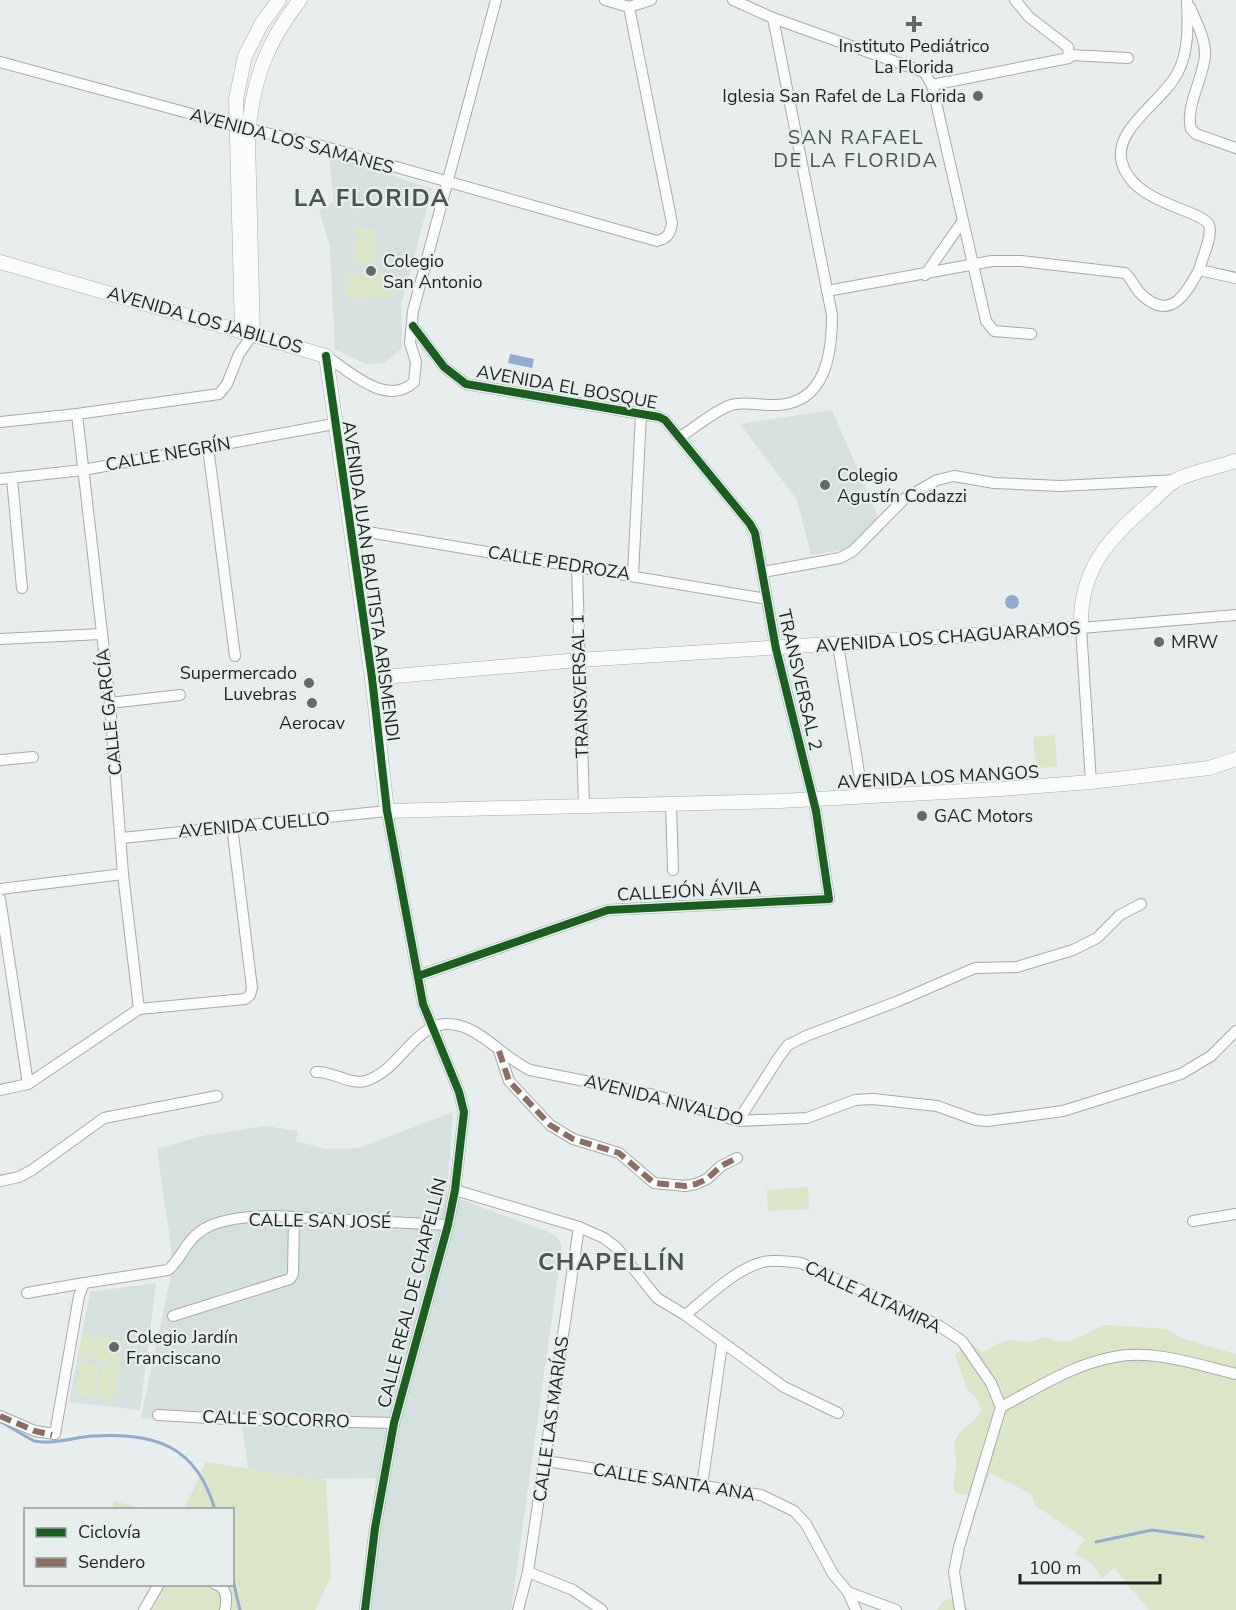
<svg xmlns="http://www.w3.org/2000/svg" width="1236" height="1610" font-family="'Nunito Sans',sans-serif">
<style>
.built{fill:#d4e1df}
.green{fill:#dbe5c8}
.water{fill:#90adcd}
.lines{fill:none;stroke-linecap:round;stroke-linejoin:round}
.stream{stroke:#90adcd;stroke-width:3}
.minor-casing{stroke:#a7aaaa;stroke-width:12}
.tertiary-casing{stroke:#a7aaaa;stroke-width:15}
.minor{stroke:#fcfcfc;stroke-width:10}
.tertiary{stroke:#fcfcfc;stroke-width:14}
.quiet{stroke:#8d6e63;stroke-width:6;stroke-dasharray:12 6;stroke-linecap:butt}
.cycleway-casing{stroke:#e6efee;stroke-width:11}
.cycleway{stroke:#1b5e20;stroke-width:8}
.poi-dot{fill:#656968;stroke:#e6efee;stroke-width:2}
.labels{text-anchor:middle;stroke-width:4.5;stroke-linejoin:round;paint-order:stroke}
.poi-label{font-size:18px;fill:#1f2221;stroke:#e6efee;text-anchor:start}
.street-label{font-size:18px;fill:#1f2221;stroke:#e6efee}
.neighbourhood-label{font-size:20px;letter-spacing:1.5px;fill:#4c5352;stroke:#e6efee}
.district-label{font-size:24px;font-weight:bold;letter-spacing:1.5px;fill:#4c5352;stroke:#e6efee}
</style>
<rect width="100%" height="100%" fill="#e8eded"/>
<g class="built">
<polygon points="329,154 432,189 401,306 402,348 384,363 367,364 335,350 330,246 319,210 334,202"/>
<polygon points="832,410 878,517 848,549 811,555 797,500 740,424"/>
<polygon points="453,1112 447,1194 551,1233 557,1237 562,1246 511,1610 359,1610 376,1478 250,1480 242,1426 141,1418 171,1275 171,1246 157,1149 206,1135 266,1126 298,1131 296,1141 325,1149 359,1148"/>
<polygon points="156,1283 140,1410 69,1402 90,1292"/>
</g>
<g class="green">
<polygon points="356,227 375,228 375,264 355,263"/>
<polygon points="392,272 393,297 347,299 346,275"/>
<polygon points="1055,735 1057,767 1036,768 1033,737"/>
<polygon points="808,1187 809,1209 768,1211 767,1190"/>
<path d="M1105,1325L1166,1329L1181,1338L1236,1354V1610H1149L1114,1568L1102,1578L1092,1564L1075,1554L1085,1539L1035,1505L1031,1494L990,1473L982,1494C939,1499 958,1483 956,1459C956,1451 952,1446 957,1437C963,1426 976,1422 981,1410L979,1402L967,1389L955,1355L970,1343L983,1352L1005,1340L1029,1342L1046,1337C1070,1350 1084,1332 1105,1325Z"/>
<polygon points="83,1333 124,1341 120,1365 78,1356"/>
<polygon points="81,1362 98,1365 93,1398 75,1395"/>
<polygon points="102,1365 120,1368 114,1401 97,1398"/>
<polygon points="206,1462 326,1480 331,1577 315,1610 139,1610 151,1585 232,1584 232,1510 184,1509"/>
<polygon points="114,1501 139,1508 139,1509 112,1509"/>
<polygon points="949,1599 962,1601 969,1610 937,1610 943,1601"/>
</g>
<g class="water">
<polygon points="510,354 534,359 532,368 508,363"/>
<circle cx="1012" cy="602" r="7"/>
</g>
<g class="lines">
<g class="stream">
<path d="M1,1422L34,1441L42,1442C60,1443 76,1437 93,1436C155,1432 197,1446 215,1510"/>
<polyline points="1096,1542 1152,1530 1203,1537"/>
<polyline points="232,1576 240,1610"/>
</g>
<g class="minor-casing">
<g id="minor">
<polyline points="605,0 629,7 651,0"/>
<polyline points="733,0 773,18 924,72 932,85 986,321 994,331 1031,334"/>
<path d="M1187,0C1188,24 1189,51 1178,72C1164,101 1112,129 1122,163C1134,205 1202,209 1209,225C1213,236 1202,258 1199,270"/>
<path d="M1190,7C1196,22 1206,39 1205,56C1203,79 1185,107 1191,129L1196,134L1236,148"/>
<polyline points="1070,55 1128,58"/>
<path d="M0,62L236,126L322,146L657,241C668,238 670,234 672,223L629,7"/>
<polyline points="932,85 1069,58 1068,47 1029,17 1015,0"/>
<polyline points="925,275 962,222"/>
<path d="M827,291L992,261H1021L1125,273C1131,278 1134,286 1139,292C1169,323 1185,296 1199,270L1236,278"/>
<polyline points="413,326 444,367 466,384 659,417 665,420 750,524 755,533 776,649 816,811 829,899 608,910 418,976"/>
<path d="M326,356C349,371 387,408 414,382L416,362L410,343L413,311L496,0"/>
<polyline points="77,414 110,703 123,874 139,1009"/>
<polyline points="0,422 77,414 219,394 227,384 239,354 253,334"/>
<path d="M680,437C696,427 714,411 731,405C745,401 762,406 777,405C826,403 832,353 832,315L773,18"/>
<polyline points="208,447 235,656"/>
<polyline points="12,478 22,588"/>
<polyline points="0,479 83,470 334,424"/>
<polyline points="350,529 767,599"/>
<polyline points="577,566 584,806"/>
<polyline points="763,572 840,558 853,551 904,499 937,480 954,476 994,483 1060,486 1177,480"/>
<polyline points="633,575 641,414"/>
<polyline points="0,639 101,634"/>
<polyline points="838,645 863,797"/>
<polyline points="110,703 180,695"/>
<polyline points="0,760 33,757"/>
<polyline points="1091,782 1081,628 1236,615"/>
<polyline points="671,803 673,870"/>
<polyline points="122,838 387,811 423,1004 459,1092 464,1112 455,1190 448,1225 394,1423 375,1528 365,1610"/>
<polyline points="0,889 123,874"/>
<polyline points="0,899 28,1084"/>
<polyline points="499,1051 509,1081 550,1125 573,1139 619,1153 654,1183 685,1186 696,1184 707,1179 721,1166 737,1158"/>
<path d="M316,1072C333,1071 349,1085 365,1081C405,1070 416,1010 464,1027C488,1036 506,1059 530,1070L654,1095L738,1121L807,1118L855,1100L873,1099L937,1106L976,1120L987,1121L1063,1111L1181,1074L1211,1056L1236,1031"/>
<polyline points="0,1090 28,1084 139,1009 245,999 250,995 252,988 232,826"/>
<polyline points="738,1121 779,1057 788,1045 806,1036 896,1002 975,968 1017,967 1073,950 1097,938 1120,915 1141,904"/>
<polyline points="0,1181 19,1177 32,1170 104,1118 217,1096"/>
<polyline points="455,1190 579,1227 604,1238 617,1248 657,1298 685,1315 784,1387 838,1413"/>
<polyline points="1193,1221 1236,1214"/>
<polyline points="27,1293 84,1283"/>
<path d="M685,1315C708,1297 735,1269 763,1262C775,1259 789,1262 801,1263L938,1325L962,1341L991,1383L1001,1407L959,1547L954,1572L960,1610"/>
<polyline points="173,1316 290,1279 293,1274 294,1218"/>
<path d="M1001,1407C1037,1388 1074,1364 1114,1357C1153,1349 1198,1365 1236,1374"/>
<polyline points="158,1415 227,1419 394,1423"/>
<path d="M0,1416L35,1431L55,1434L79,1296L84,1283L168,1270C180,1260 185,1244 197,1234C216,1217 251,1217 274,1216L448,1225"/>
<polyline points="546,1461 761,1495 794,1511 806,1524 833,1574 848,1592 896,1610"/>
<polyline points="702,1486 722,1344"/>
<polyline points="528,1572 573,1590 602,1610"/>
<path d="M215,1584C228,1588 227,1599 225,1610"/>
<polyline points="848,1592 856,1610"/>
<polyline points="144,1610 159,1584"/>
<polyline points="518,1610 528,1572 579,1227"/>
</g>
</g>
<g class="tertiary-casing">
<g id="tertiary">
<polyline points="0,262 326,356 372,678 387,811 780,801 1001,789 1091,782 1209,768 1236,759"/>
<polyline points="242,332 236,99 245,56 262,23 279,0"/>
<path d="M253,334L248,141C251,85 265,44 300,0"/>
<path d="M372,678L579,660L1081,628C1079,571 1108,538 1150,503C1158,496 1168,484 1178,479C1196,471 1217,467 1236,461"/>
</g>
</g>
<use href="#minor" class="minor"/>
<use href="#tertiary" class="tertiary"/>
<g class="quiet">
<polyline points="499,1051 509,1081 550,1125 573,1139 619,1153 654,1183 685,1186 696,1184 707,1179 721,1166 737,1158"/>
<polyline points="0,1416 35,1431 52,1435"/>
</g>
<g class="cycleway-casing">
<g id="cycleway">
<polyline points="413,326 444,367 466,384 659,417 665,420 750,524 755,533 776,649 816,811 829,899 608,910 418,976"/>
<polyline points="326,356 372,678 387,811 423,1004 459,1092 464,1112 455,1190 448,1225 394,1423 375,1528 365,1610"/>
</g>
</g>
<use href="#cycleway" class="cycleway"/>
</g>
<g class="poi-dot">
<path d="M911 15h6v6h6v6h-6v6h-6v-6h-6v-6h6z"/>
<circle cx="978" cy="96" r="6"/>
<circle cx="371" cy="271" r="6"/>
<circle cx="825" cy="485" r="6"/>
<circle cx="1159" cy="642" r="6"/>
<circle cx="309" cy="683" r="6"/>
<circle cx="312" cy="703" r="6"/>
<circle cx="922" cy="816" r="6"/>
<circle cx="114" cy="1347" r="6"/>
</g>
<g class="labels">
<g class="poi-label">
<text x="914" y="52" text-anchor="middle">Instituto Pediátrico<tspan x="914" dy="21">La Florida</tspan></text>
<text x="966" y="102" text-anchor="end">Iglesia San Rafel de La Florida</text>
<text x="383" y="267">Colegio<tspan x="383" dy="21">San Antonio</tspan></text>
<text x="837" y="481">Colegio<tspan x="837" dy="21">Agustín Codazzi</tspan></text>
<text x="1171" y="648">MRW</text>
<text x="297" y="679" text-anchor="end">Supermercado<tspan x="297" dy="21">Luvebras</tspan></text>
<text x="312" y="729" text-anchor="middle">Aerocav</text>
<text x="934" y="822">GAC Motors</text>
<text x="126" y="1343">Colegio Jardín<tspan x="126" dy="21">Franciscano</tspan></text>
</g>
<g class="street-label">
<text transform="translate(292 141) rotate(15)" y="6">AVENIDA LOS SAMANES</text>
<text transform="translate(205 320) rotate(16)" y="6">AVENIDA LOS JABILLOS</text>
<text transform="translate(567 387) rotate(10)" y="6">AVENIDA EL BOSQUE</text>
<text transform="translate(168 454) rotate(-10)" y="6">CALLE NEGRÍN</text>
<text transform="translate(559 563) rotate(9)" y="6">CALLE PEDROZA</text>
<text transform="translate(371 581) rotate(82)" y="6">AVENIDA JUAN BAUTISTA ARISMENDI</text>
<text transform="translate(948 637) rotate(-4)" y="6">AVENIDA LOS CHAGUARAMOS</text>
<text transform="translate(800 680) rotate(77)" y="6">TRANSVERSAL 2</text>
<text transform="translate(580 686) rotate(-92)" y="6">TRANSVERSAL 1</text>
<text transform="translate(109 712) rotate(-96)" y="6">CALLE GARCÍA</text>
<text transform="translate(938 777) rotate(-3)" y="6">AVENIDA LOS MANGOS</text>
<text transform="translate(254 825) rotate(-5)" y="6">AVENIDA CUELLO</text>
<text transform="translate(689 891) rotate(-3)" y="6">CALLEJÓN ÁVILA</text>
<text transform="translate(664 1100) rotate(14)" y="6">AVENIDA NIVALDO</text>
<text transform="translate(320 1221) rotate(1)" y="6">CALLE SAN JOSÉ</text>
<text transform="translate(412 1293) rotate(-76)" y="6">CALLE REAL DE CHAPELLÍN</text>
<text transform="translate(873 1297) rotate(25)" y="6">CALLE ALTAMIRA</text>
<text transform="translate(276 1419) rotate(2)" y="6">CALLE SOCORRO</text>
<text transform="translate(551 1419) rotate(-82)" y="6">CALLE LAS MARÍAS</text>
<text transform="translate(674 1482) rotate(9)" y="6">CALLE SANTA ANA</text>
</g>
<g class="neighbourhood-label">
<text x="856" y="144">SAN RAFAEL<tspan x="856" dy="23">DE LA FLORIDA</tspan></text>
</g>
<g class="district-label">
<text x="372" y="206">LA FLORIDA</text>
<text x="612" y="1270">CHAPELLÍN</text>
</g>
</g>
<rect x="24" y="1508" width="210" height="78" fill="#e6efee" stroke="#969d9c" stroke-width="1.5"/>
<rect x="36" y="1528" width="30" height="9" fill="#1b5e20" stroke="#969d9c" stroke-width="1.5"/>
<text x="78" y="1538" font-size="18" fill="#1f2221">Ciclovía</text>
<rect x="36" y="1558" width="30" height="9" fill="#8d6e63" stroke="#969d9c" stroke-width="1.5"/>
<text x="78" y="1568" font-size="18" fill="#1f2221">Sendero</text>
<path d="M1020 1574v9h140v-9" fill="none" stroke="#1f2221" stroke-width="3"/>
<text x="1029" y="1574" font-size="18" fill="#1f2221" stroke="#e6efee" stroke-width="4.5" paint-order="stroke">100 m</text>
</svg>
